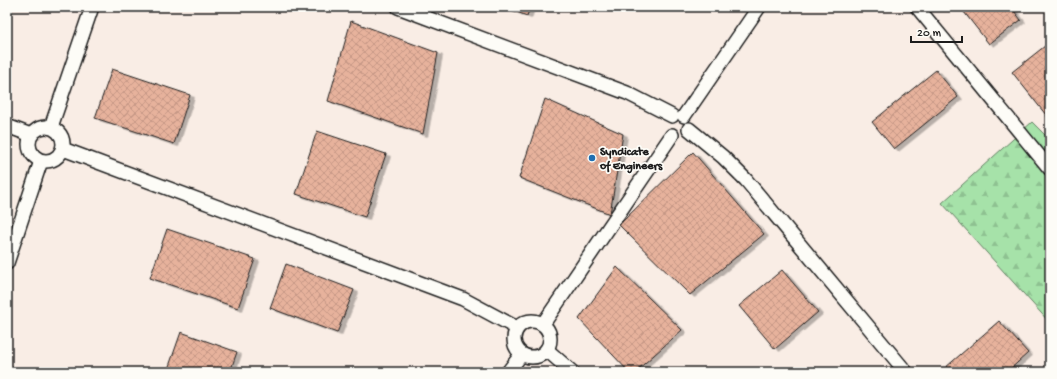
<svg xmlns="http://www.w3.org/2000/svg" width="1057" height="379" font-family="'Gochi Hand',sans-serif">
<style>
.forest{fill:url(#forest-firs);stroke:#617f62}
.building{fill:url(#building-cross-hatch);stroke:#1c1c1c;filter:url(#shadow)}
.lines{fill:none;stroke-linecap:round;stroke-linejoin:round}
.street-casing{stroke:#1c1c1c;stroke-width:16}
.street{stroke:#fdfcf7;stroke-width:13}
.poi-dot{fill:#1f6fb2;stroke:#fdfcf7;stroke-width:1.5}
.labels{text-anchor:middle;stroke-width:3.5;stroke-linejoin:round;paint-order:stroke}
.poi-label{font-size:12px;font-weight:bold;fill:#1c1c1c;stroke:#fdfcf7;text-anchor:start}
</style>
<defs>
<pattern id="forest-firs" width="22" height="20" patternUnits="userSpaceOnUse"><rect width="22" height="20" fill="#a6e2a9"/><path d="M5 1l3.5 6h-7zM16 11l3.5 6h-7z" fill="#8ec191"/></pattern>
<pattern id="building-cross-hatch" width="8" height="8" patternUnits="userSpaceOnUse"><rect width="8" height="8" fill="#e7b29c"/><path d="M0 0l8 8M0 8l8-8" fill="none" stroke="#c69886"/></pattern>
<filter id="shadow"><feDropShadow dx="4.5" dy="2.5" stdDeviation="0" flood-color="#0004"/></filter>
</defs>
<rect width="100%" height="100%" fill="#f9ede5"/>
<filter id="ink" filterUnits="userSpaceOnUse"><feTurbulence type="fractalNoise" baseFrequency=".025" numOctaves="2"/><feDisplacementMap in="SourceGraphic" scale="8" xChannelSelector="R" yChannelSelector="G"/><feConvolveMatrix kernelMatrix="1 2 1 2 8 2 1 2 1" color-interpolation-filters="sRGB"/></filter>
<g filter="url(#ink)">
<polygon class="forest" points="1032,122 1045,135 1050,130 1050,323 942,203"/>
<g class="building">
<polygon points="504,7 530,7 527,16"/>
<polygon points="960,7 1011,7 1021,20 989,44"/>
<polygon points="351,21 438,53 423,134 328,101"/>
<polygon points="1050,42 1050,120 1012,72"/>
<polygon points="112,69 190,95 174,144 95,118"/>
<polygon points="936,70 958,97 894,149 872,122"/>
<polygon points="545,99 623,134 610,214 519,178"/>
<polygon points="317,131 386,154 365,217 296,194"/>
<polygon points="693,152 764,234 690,295 619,225"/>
<polygon points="167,229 255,259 238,308 150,278"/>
<polygon points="286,264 354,290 337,333 270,308"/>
<polygon points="617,267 682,330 635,372 629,372 579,319"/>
<polygon points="782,270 818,312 775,349 739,306"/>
<polygon points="999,321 1028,353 1007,372 949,372 945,368"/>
<polygon points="181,332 237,352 230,372 167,372"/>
</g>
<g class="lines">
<g class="street-casing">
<g id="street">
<polyline points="398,7 627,93 672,116"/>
<polyline points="917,7 1050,169"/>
<polyline points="684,116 759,7"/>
<polyline points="7,126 31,135"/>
<circle cx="46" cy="144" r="17"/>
<polyline points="51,127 92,7"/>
<polyline points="689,129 723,157 746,180 906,372"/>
<polyline points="63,149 463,299 517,328"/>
<polyline points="7,263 41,161"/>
<circle cx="532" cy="339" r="18"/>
<polyline points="543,324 672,135"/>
<polyline points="547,350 572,372"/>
<polyline points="508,372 521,355"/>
</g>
</g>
<use href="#street" class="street"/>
</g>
</g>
<circle class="poi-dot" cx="592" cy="158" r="4"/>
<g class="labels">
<g class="poi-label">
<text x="600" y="155">Syndicate<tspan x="600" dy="14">of Engineers</tspan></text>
</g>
</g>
<rect width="1057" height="379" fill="none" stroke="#fdfcf7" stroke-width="24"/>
<rect x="12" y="12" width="1033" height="355" fill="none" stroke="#1c1c1c" stroke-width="1.5" filter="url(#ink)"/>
<path d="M911 36v6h51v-6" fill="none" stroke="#1c1c1c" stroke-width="2"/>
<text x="917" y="36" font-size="12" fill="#1c1c1c" stroke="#fdfcf7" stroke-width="3" paint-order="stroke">20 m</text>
</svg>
